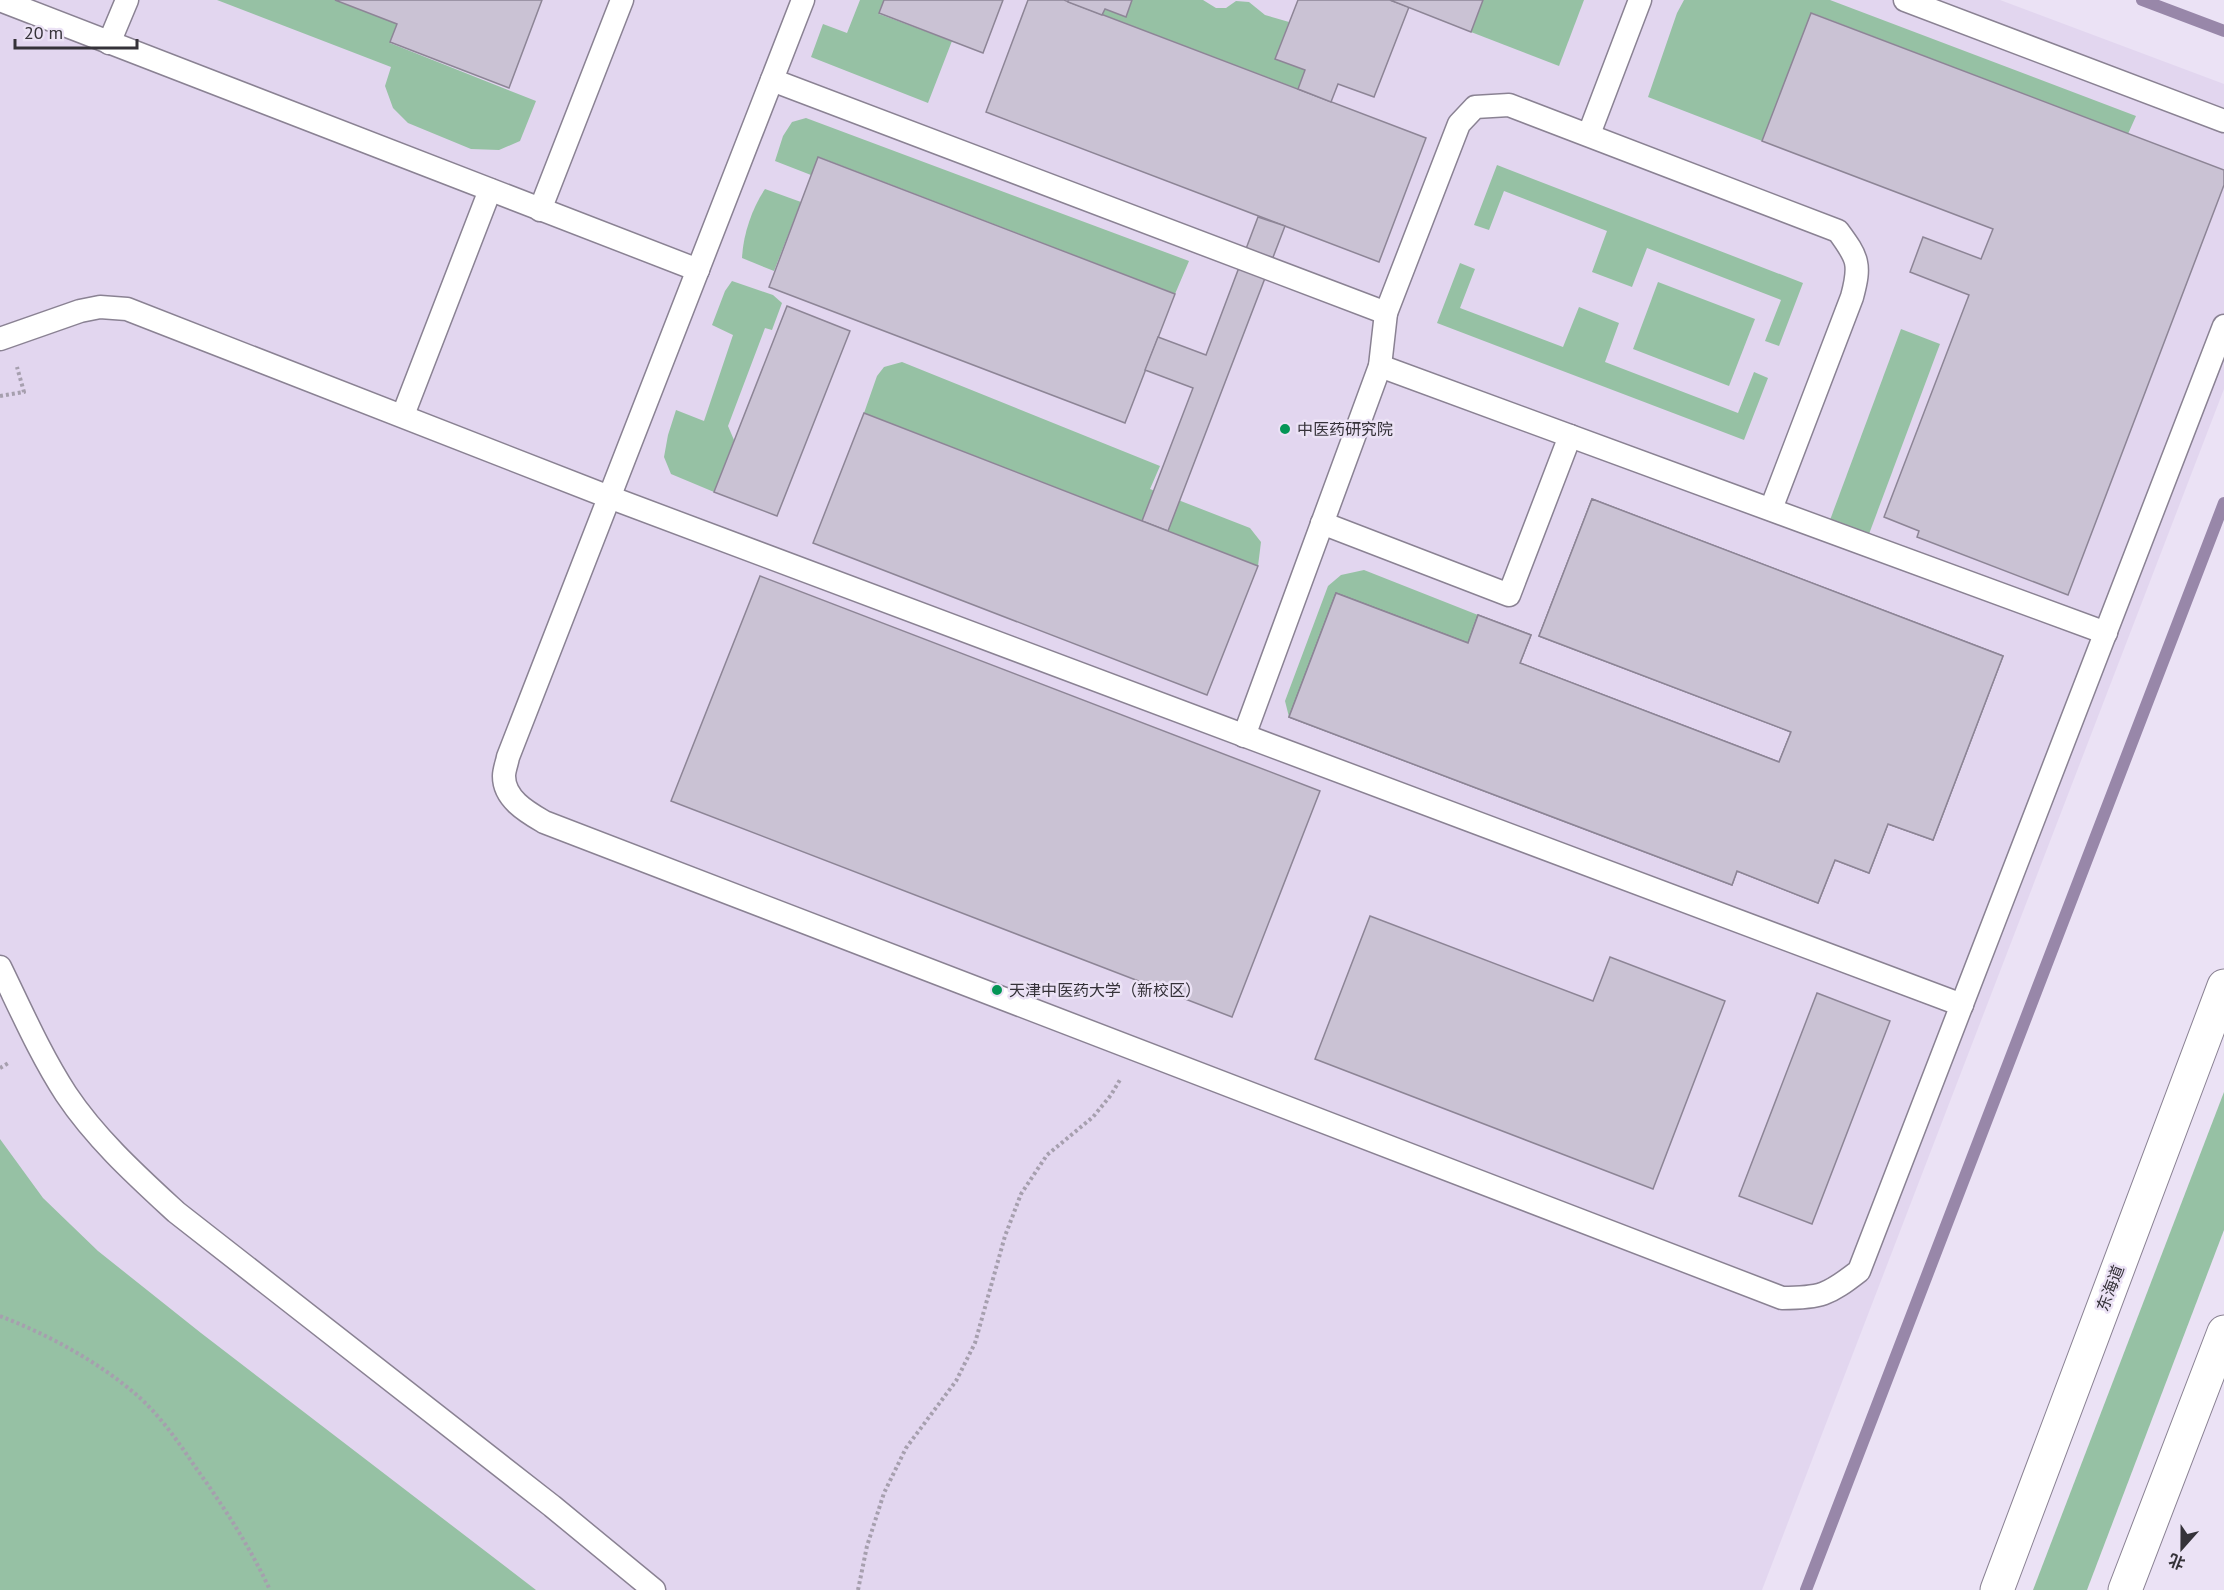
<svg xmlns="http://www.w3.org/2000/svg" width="2224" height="1590" font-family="'PT Sans','Noto Sans SC',sans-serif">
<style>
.built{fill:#e2d6ef}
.grass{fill:#96c1a4}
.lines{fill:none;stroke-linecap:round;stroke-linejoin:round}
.stream{stroke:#9887a9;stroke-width:12}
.building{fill:#cac2d4;stroke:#8d8596;stroke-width:1.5}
.lane-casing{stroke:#8a8293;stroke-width:25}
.secondary-casing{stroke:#8a8293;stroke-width:35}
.path{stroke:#a69fae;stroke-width:4;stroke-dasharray:3 3;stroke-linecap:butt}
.lane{stroke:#fff;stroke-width:22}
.secondary{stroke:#fff;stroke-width:33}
.poi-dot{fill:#049556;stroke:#ebe2f5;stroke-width:2}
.labels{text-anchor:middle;stroke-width:5;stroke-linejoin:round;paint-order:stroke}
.poi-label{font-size:16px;fill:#353239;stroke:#ebe2f5;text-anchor:start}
.street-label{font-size:16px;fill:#353239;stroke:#ebe2f5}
</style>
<rect width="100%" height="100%" fill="#ebe2f5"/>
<polygon class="built" points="0,0 2000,0 2224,84 2224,389 1762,1590 0,1590"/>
<g class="grass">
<polygon points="217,0 335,0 397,24 390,43 536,101 520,141 499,150 471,149 408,123 393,108 385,86 391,67"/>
<polygon points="860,0 884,0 879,14 952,41 928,103 811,57 823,24 847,33"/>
<polygon points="1132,0 1203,0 1216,8 1226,8 1236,1 1249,2 1265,15 1289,22 1275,59 1305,70 1298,89 1102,15 1105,9 1126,17"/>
<polygon points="1483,0 1584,0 1559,66 1471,32"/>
<polygon points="1684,0 1830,0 2136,116 2128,134 1812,13 1762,141 1648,97 1677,13"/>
<polygon points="806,118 1189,261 1175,294 819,157 811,175 775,161 783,136 792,122"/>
<polygon points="1497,165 1803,283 1779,346 1765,341 1781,300 1647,248 1632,287 1592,272 1607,231 1504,191 1489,230 1474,225"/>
<path d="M765,189L801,202L774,271L742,258C743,235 752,208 765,189Z"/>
<polygon points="1460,263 1475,269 1460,308 1563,347 1579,307 1619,323 1605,362 1738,413 1754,372 1768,378 1744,440 1437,323"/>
<polygon points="732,281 773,295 782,303 772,330 765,328 728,426 734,440 714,492 671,474 664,457 668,435 676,410 704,421 733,335 712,325 725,291"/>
<polygon points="1658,282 1755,319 1729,386 1633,349"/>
<polygon points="1901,329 1940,344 1869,534 1830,520"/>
<polygon points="902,362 1160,466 1150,489 1250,528 1261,542 1258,566 864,413 877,376 884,367"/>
<polygon points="1364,570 1478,615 1468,643 1336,593 1289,717 1285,701 1328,586 1341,575"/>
<polygon points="2224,1092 2224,1230 2087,1590 2033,1590"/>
<polygon points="0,1139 43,1198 98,1251 201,1333 536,1590 0,1590"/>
</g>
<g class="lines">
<g class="stream">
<polyline points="2142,0 2224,31"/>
<polyline points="1806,1590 2224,503"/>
</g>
</g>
<g class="building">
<polygon points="335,0 542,0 509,88 390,42 397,24"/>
<polygon points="884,0 1003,0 983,53 879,13"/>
<polygon points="1028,0 1064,0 1426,138 1379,262 986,112"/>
<polygon points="1068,0 1132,0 1126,17 1105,9 1102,15 1068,2"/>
<polygon points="1298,0 1390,0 1409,7 1374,97 1338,84 1331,102 1298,89 1305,70 1275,59"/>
<polygon points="1390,0 1483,0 1471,32"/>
<polygon points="1811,13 2224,170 2224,185 2068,595 1917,537 1919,531 1884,517 1969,295 1910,272 1923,237 1981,259 1993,229 1762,141"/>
<polygon points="818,157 1175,294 1125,423 769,287"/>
<polygon points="1258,217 1285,226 1168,531 1142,521 1193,388 1145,370 1158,337 1206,355"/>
<polygon points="787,306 850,331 777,516 714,492"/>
<polygon points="864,413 1258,566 1207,695 813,543"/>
<polygon points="1592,499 2003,656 1933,840 1888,824 1869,873 1835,860 1818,903 1737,871 1732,885 1289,717 1336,593 1468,643 1478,615 1531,635 1520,663 1779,762 1791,732 1539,636"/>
<polygon points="1592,499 2003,656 1933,840 1888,824 1869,873 1835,860 1818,903 1737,871 1732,885 1289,717 1336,593 1468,643 1478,615 1531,635 1520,663 1779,762 1791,732 1539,636"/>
<polygon points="760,576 1320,791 1232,1017 671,801"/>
<polygon points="1370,916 1593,1001 1610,957 1725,1001 1653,1189 1315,1059"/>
<polygon points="1817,993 1890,1021 1812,1224 1739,1196"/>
</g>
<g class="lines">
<g class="lane-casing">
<g id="lane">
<polyline points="0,0 698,270"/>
<path d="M803,0L508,757C507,763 504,770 504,776C504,799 527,812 544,822L1782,1298C1821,1298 1828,1295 1859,1271L2224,326"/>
<polyline points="1905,0 2224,121"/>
<polyline points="109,43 127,0"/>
<path d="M772,80L1386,313L1459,124L1475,107L1509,105L1838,231C1858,258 1861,264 1852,297L1771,509"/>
<polyline points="1589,134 1640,0"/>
<polyline points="540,210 622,0"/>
<polyline points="0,339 80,311 100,307 127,309 609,497 1962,1005"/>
<polyline points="1380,366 2106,633"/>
<polyline points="403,415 490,190"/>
<polyline points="1322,523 1509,595 1570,436"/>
<polyline points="1244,736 1380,366 1386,313"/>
<path d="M0,967C21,1010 40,1054 66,1094C96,1139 137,1176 176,1212L552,1506L654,1590"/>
</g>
</g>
<g class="secondary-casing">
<g id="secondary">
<polyline points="1997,1590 2224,986"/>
<polyline points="2125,1590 2224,1332"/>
</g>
</g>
<g class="path">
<polyline points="0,396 24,392 17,367"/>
<polyline points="0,1068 10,1062"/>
<path d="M0,1316C49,1335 99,1362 139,1397C162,1418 179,1443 196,1468C224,1507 250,1547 270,1590"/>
<polyline points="858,1590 867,1546 884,1493 906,1448 956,1381 975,1343 1005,1236 1021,1194 1047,1155 1093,1117 1111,1095 1121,1078"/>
</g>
<use href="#lane" class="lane"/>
<use href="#secondary" class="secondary"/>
</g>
<g class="poi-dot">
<circle cx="1285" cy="429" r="6"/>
<circle cx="997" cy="990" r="6"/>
</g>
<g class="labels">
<g class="poi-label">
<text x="1297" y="435">中医药研究院</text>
<text x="1009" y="996">天津中医药大学（新校区）</text>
</g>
<g class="street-label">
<text transform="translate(2110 1288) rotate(-69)" y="6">东海道</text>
</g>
</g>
<g transform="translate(2182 1548) rotate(201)" stroke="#ebe2f5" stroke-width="4.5" paint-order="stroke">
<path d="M0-4.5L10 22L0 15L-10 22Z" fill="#353239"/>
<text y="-9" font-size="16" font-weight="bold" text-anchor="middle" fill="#353239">北</text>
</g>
<path d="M15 39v9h122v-9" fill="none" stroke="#353239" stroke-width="3"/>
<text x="24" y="39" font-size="18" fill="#353239" stroke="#ebe2f5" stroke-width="4.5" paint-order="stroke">20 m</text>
</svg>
